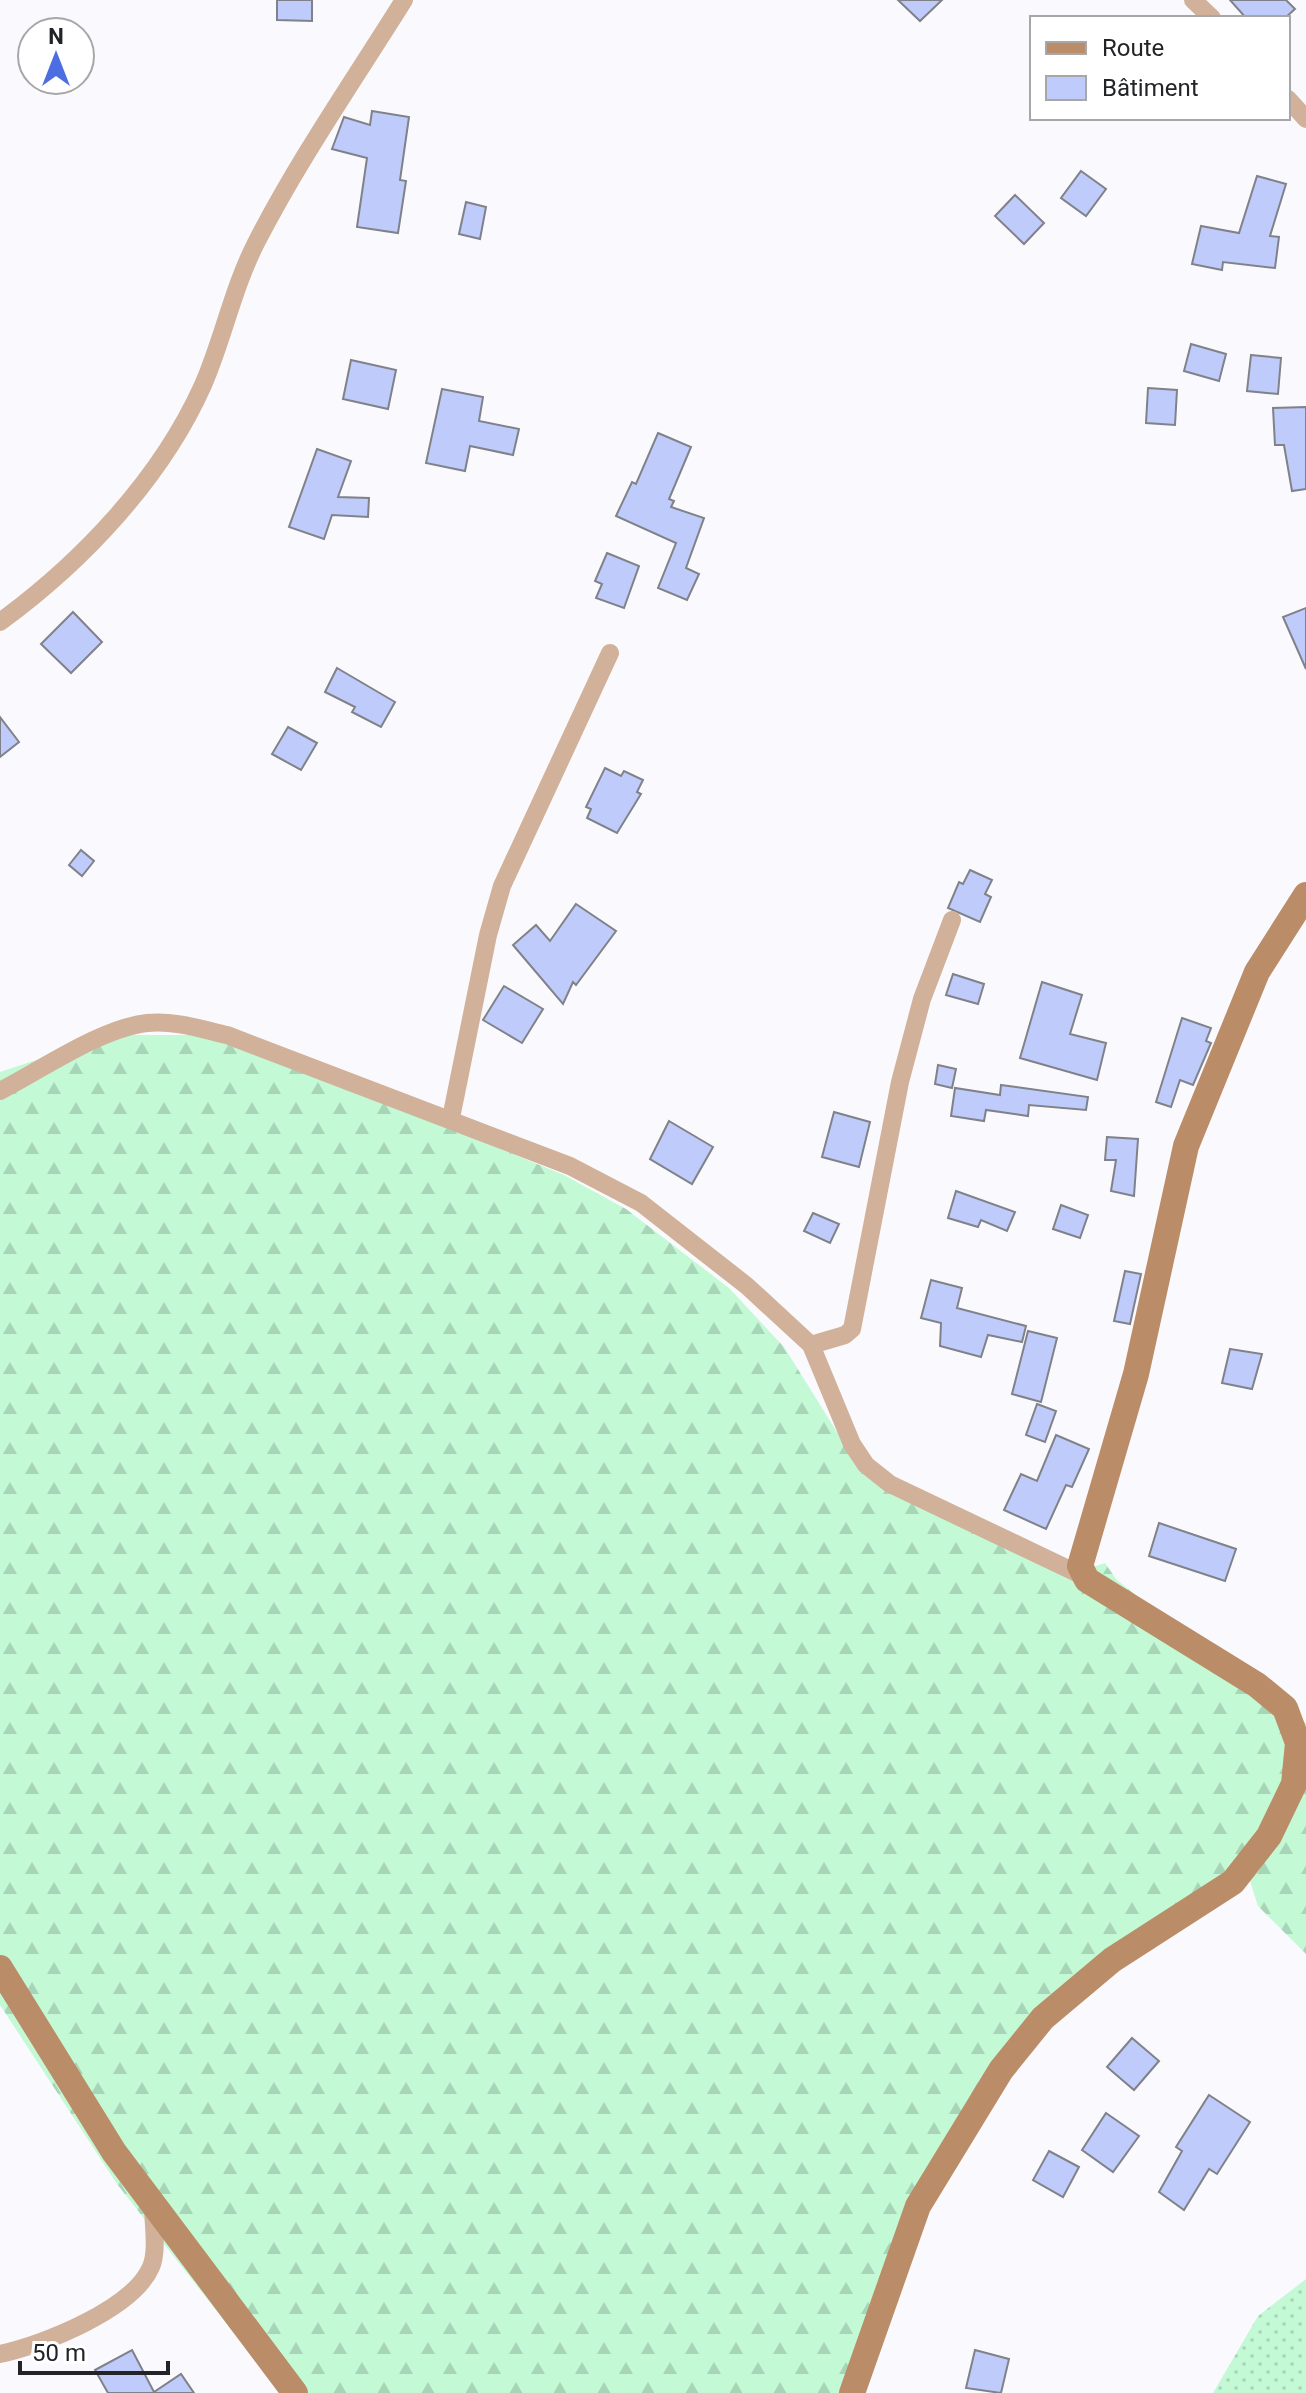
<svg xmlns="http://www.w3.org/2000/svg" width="1306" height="2393" font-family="Roboto,sans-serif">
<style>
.grass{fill:url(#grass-dots)}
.forest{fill:url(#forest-firs)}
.building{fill:#bfcbfa;stroke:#808289;stroke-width:2}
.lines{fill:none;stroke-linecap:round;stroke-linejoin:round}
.street{stroke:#d1b199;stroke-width:18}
.secondary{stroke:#bb8c68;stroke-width:26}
</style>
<defs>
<pattern id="grass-dots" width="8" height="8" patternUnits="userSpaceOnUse" patternTransform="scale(2)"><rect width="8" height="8" fill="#c4f9d6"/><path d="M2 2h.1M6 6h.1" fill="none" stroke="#a8d5b8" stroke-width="1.8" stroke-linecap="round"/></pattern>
<pattern id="forest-firs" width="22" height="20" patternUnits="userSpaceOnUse" patternTransform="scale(2)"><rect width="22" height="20" fill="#c4f9d6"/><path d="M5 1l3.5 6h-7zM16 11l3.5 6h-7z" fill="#a8d5b8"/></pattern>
</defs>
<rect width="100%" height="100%" fill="#fafafe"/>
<polygon class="grass" points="1306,2279 1306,2393 1213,2393 1258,2316"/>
<polygon class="forest" points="111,1035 222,1035 564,1175 626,1209 729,1288 784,1347 847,1448 891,1476 1087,1569 1105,1563 1116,1579 1133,1593 1306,1723 1306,1954 1258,1906 1244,1863 1067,1986 931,2185 858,2393 281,2393 117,2184 0,2005 0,1072"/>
<g class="building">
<polygon points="277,0 312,0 312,21 277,20"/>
<polygon points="898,0 942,0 920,21"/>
<polygon points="1230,0 1286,0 1295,9 1285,18 1246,18"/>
<polygon points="372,111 409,117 400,180 406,181 398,233 357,227 367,158 332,149 344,117 370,125"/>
<polygon points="1081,171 1106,189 1086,216 1061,198"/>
<polygon points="1257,176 1286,184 1270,236 1279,237 1275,268 1223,262 1222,270 1192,264 1201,226 1239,233"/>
<polygon points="1015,195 1044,223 1024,244 995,216"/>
<polygon points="466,202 486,207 480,239 459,234"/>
<polygon points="1191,344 1226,354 1219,381 1184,371"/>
<polygon points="1251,355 1281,358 1278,394 1247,391"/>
<polygon points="351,360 396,370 388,409 343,399"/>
<polygon points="1148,388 1177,390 1175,425 1146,423"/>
<polygon points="442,389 483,397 479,421 519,429 513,455 470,446 465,471 426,463"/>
<polygon points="1306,407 1306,489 1292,491 1284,445 1275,445 1273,408"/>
<polygon points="658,433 691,447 669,499 674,501 671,507 704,518 686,568 699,574 687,600 658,588 676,543 616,516 632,482 636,484"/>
<polygon points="317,449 351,461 338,497 369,498 368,517 332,515 324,539 289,527"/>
<polygon points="607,553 639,566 624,608 596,598 602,584 595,581"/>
<polygon points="1306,608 1306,669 1283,617"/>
<polygon points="73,612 102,642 71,673 41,644"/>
<polygon points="337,668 395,702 381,727 352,712 355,707 325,692"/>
<polygon points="0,717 19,742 0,757"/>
<polygon points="288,727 317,743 301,770 272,754"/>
<polygon points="605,768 621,776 624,771 643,780 637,792 641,794 617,833 587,818 591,809 586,807"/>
<polygon points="81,850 94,861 82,876 69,865"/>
<polygon points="970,870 992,880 985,894 991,897 980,922 948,908 959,882 963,884"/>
<polygon points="576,904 616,931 576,985 573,982 563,1004 513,945 536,925 550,941"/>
<polygon points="953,974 984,984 978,1004 946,995"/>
<polygon points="1042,982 1082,995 1070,1034 1106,1043 1097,1080 1020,1058"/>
<polygon points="504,986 543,1009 522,1043 483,1020"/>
<polygon points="1182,1018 1211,1028 1206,1041 1211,1043 1193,1085 1180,1080 1171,1107 1156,1102"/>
<polygon points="938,1065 956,1069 952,1088 935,1084"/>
<polygon points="1001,1085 1088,1097 1086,1110 1029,1105 1028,1116 986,1110 984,1121 951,1116 955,1088 1000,1095"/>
<polygon points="834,1112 870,1122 859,1167 822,1157"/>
<polygon points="669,1121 713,1147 692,1184 650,1159"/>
<polygon points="1107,1137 1138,1139 1134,1196 1111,1191 1116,1160 1105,1160"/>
<polygon points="956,1191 1015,1212 1007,1231 981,1220 978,1227 948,1218"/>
<polygon points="1061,1205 1088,1215 1080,1238 1053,1229"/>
<polygon points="813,1213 839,1224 830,1243 804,1231"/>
<polygon points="1125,1271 1141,1274 1130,1324 1114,1321"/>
<polygon points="931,1280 962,1288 957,1308 1026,1326 1022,1342 988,1335 981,1357 940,1346 941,1323 921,1318"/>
<polygon points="1028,1331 1057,1338 1041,1402 1012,1394"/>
<polygon points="1230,1349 1262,1354 1252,1389 1222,1383"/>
<polygon points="1037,1404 1056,1411 1045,1442 1026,1435"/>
<polygon points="1056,1435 1089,1449 1072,1487 1066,1485 1046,1529 1004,1510 1021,1474 1037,1481"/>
<polygon points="1159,1523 1236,1549 1225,1581 1149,1556"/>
<polygon points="1132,2038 1159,2061 1134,2090 1107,2067"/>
<polygon points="1209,2095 1250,2122 1217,2174 1209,2169 1184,2210 1159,2192 1182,2151 1176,2147"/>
<polygon points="1106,2113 1139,2136 1113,2172 1082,2150"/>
<polygon points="1049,2151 1079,2167 1063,2197 1033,2180"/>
<polygon points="132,2350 154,2392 181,2374 194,2393 108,2393 95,2370"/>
<polygon points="975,2350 1009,2359 1001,2393 966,2388"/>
</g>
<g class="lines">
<g class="street">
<polyline points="1193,0 1212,18"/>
<polyline points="1288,99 1306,119"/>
<path d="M0,622C82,562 161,479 203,385C223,339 233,288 256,243C299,159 354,80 404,0"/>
<path d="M0,1091C41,1070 101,1028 147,1023C174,1020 201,1029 227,1035L570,1166L641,1203L747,1286L811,1345L852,1444L866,1465L890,1484L1083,1576"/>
<polyline points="451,1118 488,935 502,886 610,653"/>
<polyline points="811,1345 845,1335 852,1329 900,1082 922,999 952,920"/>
<path d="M0,2354C43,2345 133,2309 151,2267C158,2251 153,2223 153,2206"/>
</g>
<g class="secondary">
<polyline points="0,1968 114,2152 295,2393"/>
<polyline points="852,2393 918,2206 1001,2070 1043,2018 1112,1960 1233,1882 1269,1836 1294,1784 1298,1743 1285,1708 1257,1685 1087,1580 1080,1566 1136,1374 1186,1146 1257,972 1306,895"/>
</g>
</g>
<rect x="1030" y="16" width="260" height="104" fill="#ffffff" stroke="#a7a7a9" stroke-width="2"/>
<rect x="1046" y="42" width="40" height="12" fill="#bb8c68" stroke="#a7a7a9" stroke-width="2"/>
<text x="1102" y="56" font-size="24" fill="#232427">Route</text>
<rect x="1046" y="76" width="40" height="24" fill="#bfcbfa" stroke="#a7a7a9" stroke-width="2"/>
<text x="1102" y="96" font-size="24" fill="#232427">Bâtiment</text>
<g transform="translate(56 56)"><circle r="38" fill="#ffffff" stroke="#a7a7a9" stroke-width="2"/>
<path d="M0-6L14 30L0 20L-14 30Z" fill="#4c6ee2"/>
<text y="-12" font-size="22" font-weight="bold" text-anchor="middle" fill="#232427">N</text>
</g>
<path d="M20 2361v12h148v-12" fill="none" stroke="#232427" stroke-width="4"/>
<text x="32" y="2361" font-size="24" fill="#232427" stroke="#ffffff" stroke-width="6" paint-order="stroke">50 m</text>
</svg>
